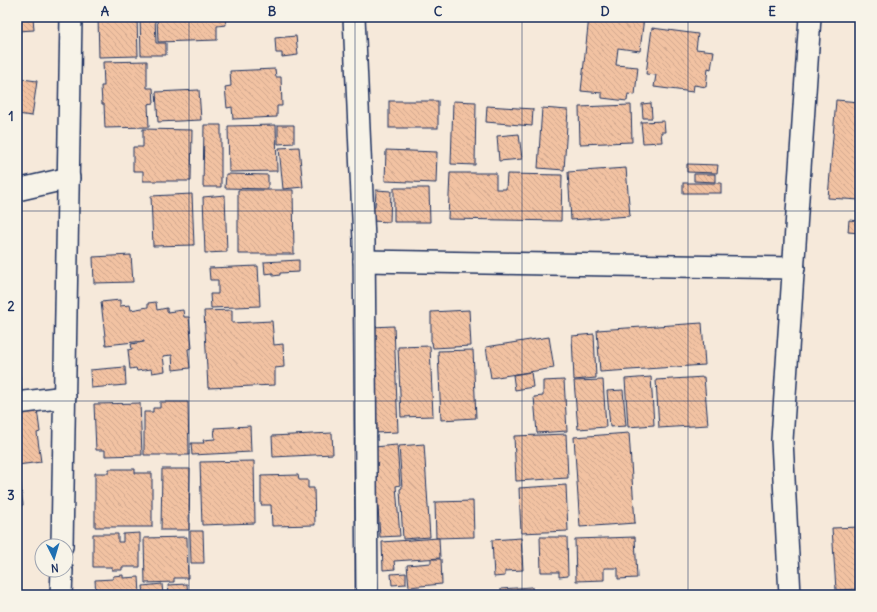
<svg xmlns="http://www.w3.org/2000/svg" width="877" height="612" font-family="Delius,sans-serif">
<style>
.building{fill:url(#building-back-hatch);stroke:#1b2f5e}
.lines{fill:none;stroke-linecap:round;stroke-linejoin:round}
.minor-casing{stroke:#1b2f5e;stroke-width:24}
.minor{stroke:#f7f3e8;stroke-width:21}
.grid{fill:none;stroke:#1b2f5e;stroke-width:1;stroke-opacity:0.55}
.neatline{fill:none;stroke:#1b2f5e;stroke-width:1.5}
.grid-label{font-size:13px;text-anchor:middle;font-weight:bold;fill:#1b2f5e}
</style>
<defs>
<pattern id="building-back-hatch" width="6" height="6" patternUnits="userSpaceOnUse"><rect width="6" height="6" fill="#f2c2a2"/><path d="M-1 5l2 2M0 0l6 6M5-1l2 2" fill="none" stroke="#cfa78e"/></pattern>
</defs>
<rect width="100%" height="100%" fill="#f6e9da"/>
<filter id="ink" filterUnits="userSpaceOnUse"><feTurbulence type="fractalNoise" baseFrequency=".025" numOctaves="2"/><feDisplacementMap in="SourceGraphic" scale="8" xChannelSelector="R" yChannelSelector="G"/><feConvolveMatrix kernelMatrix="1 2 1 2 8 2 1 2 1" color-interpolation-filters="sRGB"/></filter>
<g filter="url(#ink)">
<g class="building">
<polygon points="17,17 33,17 34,30 17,31"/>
<polygon points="98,17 137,17 138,56 99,57"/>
<polygon points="140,17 155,17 156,43 166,43 166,55 141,55"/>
<polygon points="157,17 225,17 226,25 217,26 217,40 158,42"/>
<polygon points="589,17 644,17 640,51 618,48 616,65 638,67 635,95 628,94 627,101 602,98 602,93 581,91"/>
<polygon points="652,28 698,34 696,49 714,51 711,69 708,68 706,87 694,85 693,92 654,87 656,75 646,74"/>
<polygon points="296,36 298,55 282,57 282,53 276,53 275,38"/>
<polygon points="147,61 147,88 153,88 154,103 148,104 149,127 105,128 104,104 102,104 101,86 104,86 103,62"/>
<polygon points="275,69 276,77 281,77 282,106 277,106 277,117 233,119 232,107 227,108 225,87 231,86 230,71"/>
<polygon points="22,79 37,81 32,116 17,114"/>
<polygon points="199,90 201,120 158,122 156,92"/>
<polygon points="836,100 860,102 860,200 828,198"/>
<rect x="389" y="101" width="49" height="27"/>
<polygon points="453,101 476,102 475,165 451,164"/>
<polygon points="651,103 652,118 643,118 642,104"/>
<polygon points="631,105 632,142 580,144 579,107"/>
<polygon points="487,106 533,109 532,126 486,122"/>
<polygon points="542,108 568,110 564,170 538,168"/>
<polygon points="664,121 665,132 661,132 662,142 643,143 641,122"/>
<polygon points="204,125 221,125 221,187 203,187"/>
<polygon points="276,125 277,171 229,172 228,126"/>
<polygon points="278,125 294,125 294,143 278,144"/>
<polygon points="143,129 192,130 191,181 143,181 143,171 133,171 133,147 143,147"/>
<polygon points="519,134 522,159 499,161 497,136"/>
<polygon points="299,147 303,187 283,189 279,148"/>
<polygon points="386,150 437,152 436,183 385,181"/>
<polygon points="687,164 718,165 717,173 687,172"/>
<polygon points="626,168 630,216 571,220 568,172"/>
<polygon points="450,173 496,173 496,189 506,189 507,174 562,175 561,221 448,219"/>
<polygon points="226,174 268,175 268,189 225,188"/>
<polygon points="694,174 715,174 715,182 694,181"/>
<rect x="683" y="183" width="38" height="10"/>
<polygon points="394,188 429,188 430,222 394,222"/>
<polygon points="238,190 293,190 294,254 238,254"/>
<polygon points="376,190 391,191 390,222 372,221 373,207 375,207"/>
<polygon points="192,194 194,245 153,246 151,196"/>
<polygon points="225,195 227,252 205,253 203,197"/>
<polygon points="849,220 860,221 860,233 848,232"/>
<polygon points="131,255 133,282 94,283 93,257"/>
<polygon points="299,260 299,272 280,273 280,275 273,276 273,273 265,274 264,262"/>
<polygon points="258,266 260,306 211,308 210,294 218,294 218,280 210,280 209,268"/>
<polygon points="120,300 120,306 130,305 131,310 148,307 148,303 156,302 157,310 167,308 167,312 183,310 184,317 189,317 192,348 188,349 190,368 173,370 172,355 163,356 165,371 152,373 151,369 137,371 136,368 130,369 128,350 132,349 131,344 144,342 144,341 106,345 101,302"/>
<polygon points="232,310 232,323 272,321 274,345 283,344 284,367 275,368 275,385 208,388 204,311"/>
<polygon points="469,310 471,346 433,348 432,342 431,342 431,312"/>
<polygon points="702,323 705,365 600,372 597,330"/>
<polygon points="394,326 398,432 374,433 371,327"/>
<polygon points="594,334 596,378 574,380 572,336"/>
<polygon points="549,337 554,368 491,378 486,347"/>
<polygon points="430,346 433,416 401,417 398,347"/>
<polygon points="473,350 476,418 441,420 438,351"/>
<polygon points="17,362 18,362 22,394 17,394"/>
<polygon points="125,367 126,385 91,388 90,370"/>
<polygon points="531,372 533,387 515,390 513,375"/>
<polygon points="651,377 654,425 628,427 625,379"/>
<polygon points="704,377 708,425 659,428 656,380"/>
<polygon points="564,380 567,431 537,433 534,397 543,396 543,381"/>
<polygon points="603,380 606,427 578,429 574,381"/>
<polygon points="623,390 626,426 610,427 607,391"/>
<polygon points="36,401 40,432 37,433 41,462 17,465 17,403"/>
<polygon points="160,402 188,402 189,455 144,455 144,412 153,412 153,408 160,408"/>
<polygon points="140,403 142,455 105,456 105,450 96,450 94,404"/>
<polygon points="250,426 251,452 192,455 191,443 204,443 203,440 215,439 214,428"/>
<polygon points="332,433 333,454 273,457 272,436"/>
<polygon points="629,433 635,523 580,527 574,437"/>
<polygon points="566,434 568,478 516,481 514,436"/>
<polygon points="424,444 430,537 403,539 400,489 402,488 399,446"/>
<polygon points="397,445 400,485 396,486 400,536 380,537 374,447"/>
<polygon points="254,461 255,523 202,525 200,462"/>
<polygon points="109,469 135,469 135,473 152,473 152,527 95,527 95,473 109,473"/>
<polygon points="162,469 190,469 189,530 161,530"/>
<polygon points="298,475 299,480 308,480 308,488 314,488 315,525 272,526 271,505 261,505 261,476"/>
<polygon points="17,479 20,479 23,505 17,506"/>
<polygon points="566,485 568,531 521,533 519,488"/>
<polygon points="473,501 474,537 436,538 435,502"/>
<polygon points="860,527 860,589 836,590 832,528"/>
<polygon points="190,531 203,531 204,563 191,563"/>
<polygon points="140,533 140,567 122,567 122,570 112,570 112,567 93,567 93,534 118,534 118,542 123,542 123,534"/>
<polygon points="187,537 188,578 174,578 174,582 145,583 144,538"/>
<polygon points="540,537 567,537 568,576 559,577 559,572 541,572"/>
<polygon points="635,537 637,578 618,579 618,568 604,568 604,580 576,581 575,539"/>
<polygon points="439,538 440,558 394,561 395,569 383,570 382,542"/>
<polygon points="521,538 523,570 505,571 505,576 494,577 492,540"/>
<polygon points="431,559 441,559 442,584 409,587 407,565 431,563"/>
<polygon points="406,573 406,584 392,585 391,574"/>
<polygon points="123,575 123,578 139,577 140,595 96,595 95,580 113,579 113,576"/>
<polygon points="162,584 163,595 144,595 143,586"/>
<polygon points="187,584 188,595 169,595 168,585"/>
<polygon points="532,587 533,595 501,595 501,589"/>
<polygon points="573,591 573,595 551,595 551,592"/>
</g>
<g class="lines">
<g class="minor-casing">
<g id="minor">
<polyline points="354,17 364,240 367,595"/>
<polyline points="17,190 69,178"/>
<polyline points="364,261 794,268"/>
<polyline points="17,403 65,397"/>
<polyline points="62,546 71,17"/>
<polyline points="61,595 62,570"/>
<polyline points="790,595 782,440 810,17"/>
</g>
</g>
<use href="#minor" class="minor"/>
</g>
</g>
<path class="grid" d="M189,17V595M355,17V595M522,17V595M688,17V595M17,211H860M17,401H860"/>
<rect width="877" height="612" fill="none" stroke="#f7f3e8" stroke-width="44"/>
<g transform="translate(54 558) rotate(175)"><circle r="19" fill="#f7f3e8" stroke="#9fa5b1"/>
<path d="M0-3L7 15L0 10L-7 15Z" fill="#1f6fb2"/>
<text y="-6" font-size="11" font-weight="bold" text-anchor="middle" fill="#1b2f5e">N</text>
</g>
<rect x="22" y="22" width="833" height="568" class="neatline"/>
<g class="grid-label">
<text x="105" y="16">A</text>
<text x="272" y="16">B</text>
<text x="438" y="16">C</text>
<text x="605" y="16">D</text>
<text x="772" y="16">E</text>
<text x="11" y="121">1</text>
<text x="11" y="311">2</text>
<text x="11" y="500">3</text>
</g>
</svg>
